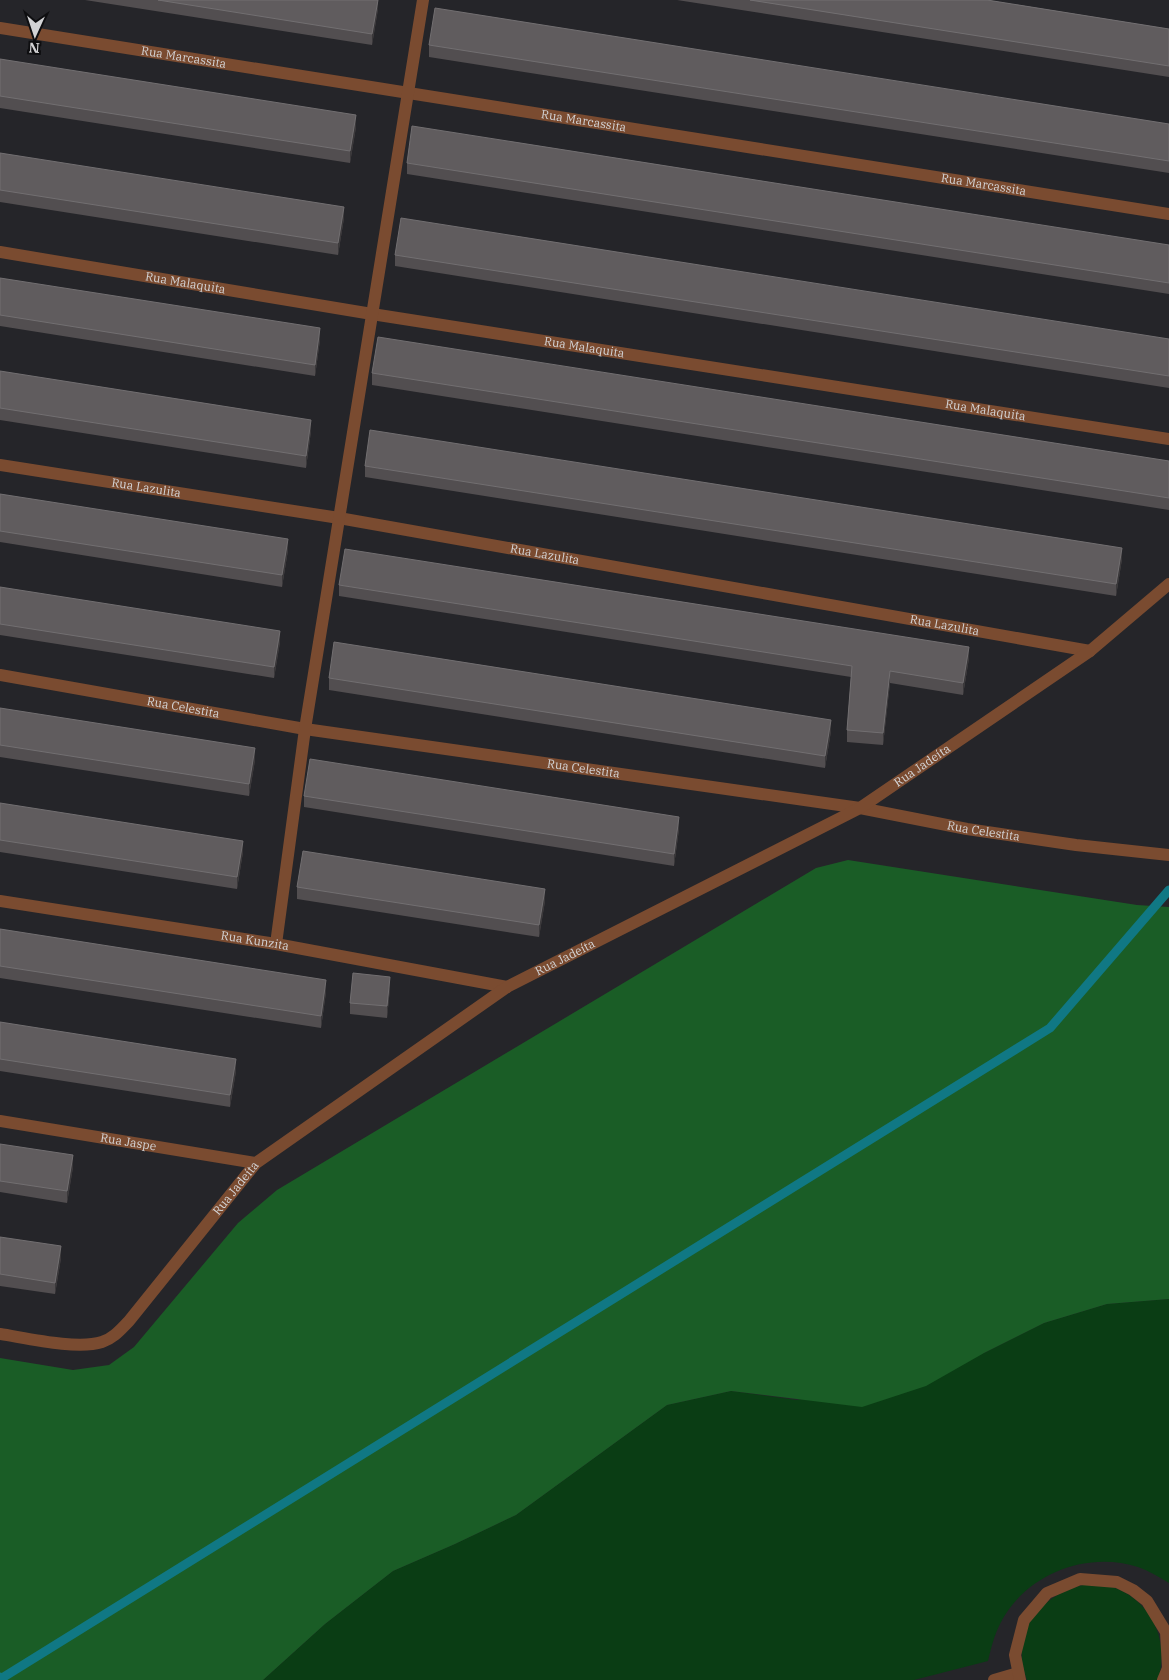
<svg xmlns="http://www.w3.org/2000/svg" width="1169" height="1680" font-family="'IBM Plex Serif',serif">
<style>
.green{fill:#0a3d14}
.forest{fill:#1a5d26}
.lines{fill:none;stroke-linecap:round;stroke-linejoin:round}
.stream{stroke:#107884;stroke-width:9}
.minor{stroke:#7a4b30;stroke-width:12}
.wall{fill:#524e50}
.shaded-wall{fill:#3a383a}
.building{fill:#605c5e;stroke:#726f71}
.labels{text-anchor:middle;stroke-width:4;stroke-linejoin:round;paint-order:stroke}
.street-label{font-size:12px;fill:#d3d3d5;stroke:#0e0e10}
</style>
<rect width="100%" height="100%" fill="#252529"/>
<g class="green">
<path d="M1169,1299V1583C1159,1577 1149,1571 1138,1567C1086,1550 1024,1575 1000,1624C994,1636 991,1648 988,1661L914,1680H263L325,1624L393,1571L455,1544L516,1515L667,1405L731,1391L797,1400L984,1353L1044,1323L1107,1304Z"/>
<path d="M1083,1585C1095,1585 1107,1584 1118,1589C1154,1605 1169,1643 1158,1680H1027C1009,1633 1039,1596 1083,1585Z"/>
</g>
<polygon class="forest" points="848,860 1137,905 1169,907 1169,1299 1107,1304 1044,1323 984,1353 926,1386 862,1407 731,1391 667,1405 516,1515 455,1544 393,1571 325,1624 263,1680 0,1680 0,1358 73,1370 109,1365 134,1347 238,1223 277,1190 816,868"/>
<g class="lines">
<polyline class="stream" points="0,1677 2,1678 1050,1028 1169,890"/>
<g class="minor">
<path id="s1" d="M0,28L1169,214"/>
<path id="s2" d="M0,252L372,314L1169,439"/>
<path id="s3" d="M0,465L339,518L1090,651"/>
<path id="s4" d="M0,675L305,729L860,808L967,829L1076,845L1169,855"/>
<path id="s5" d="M0,901L276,944L507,987"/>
<polyline points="276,944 305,729 423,0"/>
<path id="s6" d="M0,1121L256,1163"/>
<path id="s7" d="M0,1334C26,1338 77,1350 102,1342C114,1338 121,1329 129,1321L256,1163L507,987L860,808L1090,651L1169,584"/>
<polyline points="994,1680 1018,1673"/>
<polyline points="1020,1680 1015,1655 1024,1620 1047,1593 1080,1579 1117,1582 1133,1590 1147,1601 1166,1632 1168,1668 1163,1680"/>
</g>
</g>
<g class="wall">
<polygon points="85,0 378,0 378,9 372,45"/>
<polygon points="677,0 987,0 1169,29 1169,77"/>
<polygon points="429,45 1169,124 1169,173 429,57"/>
<polygon points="0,59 356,127 350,163 0,108"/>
<polygon points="0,153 344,218 338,255 0,202"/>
<polygon points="407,163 1169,245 1169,294 407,174"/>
<polygon points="395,255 1169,339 1169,388 395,266"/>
<polygon points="0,278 320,340 315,376 0,326"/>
<polygon points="0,371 311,431 306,468 0,420"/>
<polygon points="372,373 1169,461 1169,510 372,385"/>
<polygon points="365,466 1122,559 1116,596 365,477"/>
<polygon points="0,494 288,550 282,587 0,542"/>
<polygon points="339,585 969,658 963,695 890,683 883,745 847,742 847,730 851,677 339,596"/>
<polygon points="0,587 280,642 274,678 0,635"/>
<polygon points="329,678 831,731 825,768 329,690"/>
<polygon points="0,708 255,760 249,796 0,757"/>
<polygon points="304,796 679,829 674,866 304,807"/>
<polygon points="0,803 243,852 237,889 0,852"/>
<polygon points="297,887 545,901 539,937 297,899"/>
<polygon points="0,929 326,992 321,1028 0,978"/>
<polygon points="390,988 387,1018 350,1014 350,1003"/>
<polygon points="0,1022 236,1071 230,1107 0,1071"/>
<polygon points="0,1144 73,1167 67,1203 0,1192"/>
<polygon points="0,1237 61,1258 55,1294 0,1286"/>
</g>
<g class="shaded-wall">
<polygon points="378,0 378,9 372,45 372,34"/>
<polygon points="356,115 356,127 350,163 350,151"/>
<polygon points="344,207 344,218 338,255 338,243"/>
<polygon points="320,328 320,340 315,376 315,365"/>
<polygon points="311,420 311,431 306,468 306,456"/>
<polygon points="288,539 288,550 282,587 282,575"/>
<polygon points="1122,548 1122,559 1116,596 1116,584"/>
<polygon points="280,631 280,642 274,678 274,667"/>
<polygon points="969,647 969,658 963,695 963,683"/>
<polygon points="890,671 890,683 883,745 883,733"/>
<polygon points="831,720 831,731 825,768 825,756"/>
<polygon points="255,748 255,760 249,796 249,784"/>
<polygon points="679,817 679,829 674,866 674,854"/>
<polygon points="243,841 243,852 237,889 237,877"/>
<polygon points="545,889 545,901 539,937 539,925"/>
<polygon points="390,977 390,988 387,1018 387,1006"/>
<polygon points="326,980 326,992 321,1028 321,1016"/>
<polygon points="236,1059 236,1071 230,1107 230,1095"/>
<polygon points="73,1155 73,1167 67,1203 67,1191"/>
<polygon points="61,1246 61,1258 55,1294 55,1283"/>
</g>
<g class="building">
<polygon points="158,0 378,0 372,34"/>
<polygon points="750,0 987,0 1169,29 1169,66"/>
<polygon points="435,8 1169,124 1169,161 429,45"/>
<polygon points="0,59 356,115 350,151 0,96"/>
<polygon points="412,126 1169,245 1169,283 407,163"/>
<polygon points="0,153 344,207 338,243 0,190"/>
<polygon points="401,218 1169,339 1169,376 395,255"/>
<polygon points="0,278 320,328 315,365 0,315"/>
<polygon points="378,337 1169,461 1169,498 372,373"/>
<polygon points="0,371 311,420 306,456 0,408"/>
<polygon points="370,430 1122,548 1116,584 365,466"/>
<polygon points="0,494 288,539 282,575 0,531"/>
<polygon points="345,549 969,647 963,683 890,671 883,733 847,730 852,666 339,585"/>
<polygon points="0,587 280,631 274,667 0,624"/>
<polygon points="334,642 831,720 825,756 329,678"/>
<polygon points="0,708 255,748 249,784 0,745"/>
<polygon points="310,759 679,817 674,854 304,796"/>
<polygon points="0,803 243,841 237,877 0,840"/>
<polygon points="303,851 545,889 539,925 297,887"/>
<polygon points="0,929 326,980 321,1016 0,966"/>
<polygon points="353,973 390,977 387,1006 350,1003"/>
<polygon points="0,1022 236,1059 230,1095 0,1059"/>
<polygon points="0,1144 73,1155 67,1191 0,1181"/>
<polygon points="0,1237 61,1246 55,1283 0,1274"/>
</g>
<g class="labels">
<g class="street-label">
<text dy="4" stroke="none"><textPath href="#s1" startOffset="186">Rua Marcassita</textPath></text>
<text dy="4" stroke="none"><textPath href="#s1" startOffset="591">Rua Marcassita</textPath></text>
<text dy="4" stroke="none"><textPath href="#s1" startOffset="996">Rua Marcassita</textPath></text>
<text dy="4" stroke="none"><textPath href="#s2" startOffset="188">Rua Malaquita</textPath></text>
<text dy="4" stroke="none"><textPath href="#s2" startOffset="592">Rua Malaquita</textPath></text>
<text dy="4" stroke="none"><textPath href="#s2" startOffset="998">Rua Malaquita</textPath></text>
<text dy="4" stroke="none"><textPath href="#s3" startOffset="148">Rua Lazulita</textPath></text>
<text dy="4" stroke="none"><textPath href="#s3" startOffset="552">Rua Lazulita</textPath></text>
<text dy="4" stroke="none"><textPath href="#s3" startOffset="958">Rua Lazulita</textPath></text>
<text dy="4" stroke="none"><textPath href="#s4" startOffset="186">Rua Celestita</textPath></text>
<text dy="4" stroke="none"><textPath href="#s7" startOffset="1118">Rua Jadeíta</textPath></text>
<text dy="4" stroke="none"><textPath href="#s4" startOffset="591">Rua Celestita</textPath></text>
<text dy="4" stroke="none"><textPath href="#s4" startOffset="996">Rua Celestita</textPath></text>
<text dy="4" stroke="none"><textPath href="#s5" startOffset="258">Rua Kunzita</textPath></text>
<text dy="4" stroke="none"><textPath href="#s7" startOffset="712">Rua Jadeíta</textPath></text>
<text dy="4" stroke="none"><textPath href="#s6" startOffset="130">Rua Jaspe</textPath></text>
<text dy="4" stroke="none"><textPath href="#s7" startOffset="308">Rua Jadeíta</textPath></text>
</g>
</g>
<g transform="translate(35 35) rotate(183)" stroke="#0e0e10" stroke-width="4" paint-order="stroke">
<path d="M0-4L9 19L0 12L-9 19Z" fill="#d3d3d5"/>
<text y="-8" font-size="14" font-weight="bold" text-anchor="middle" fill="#d3d3d5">N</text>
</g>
</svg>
